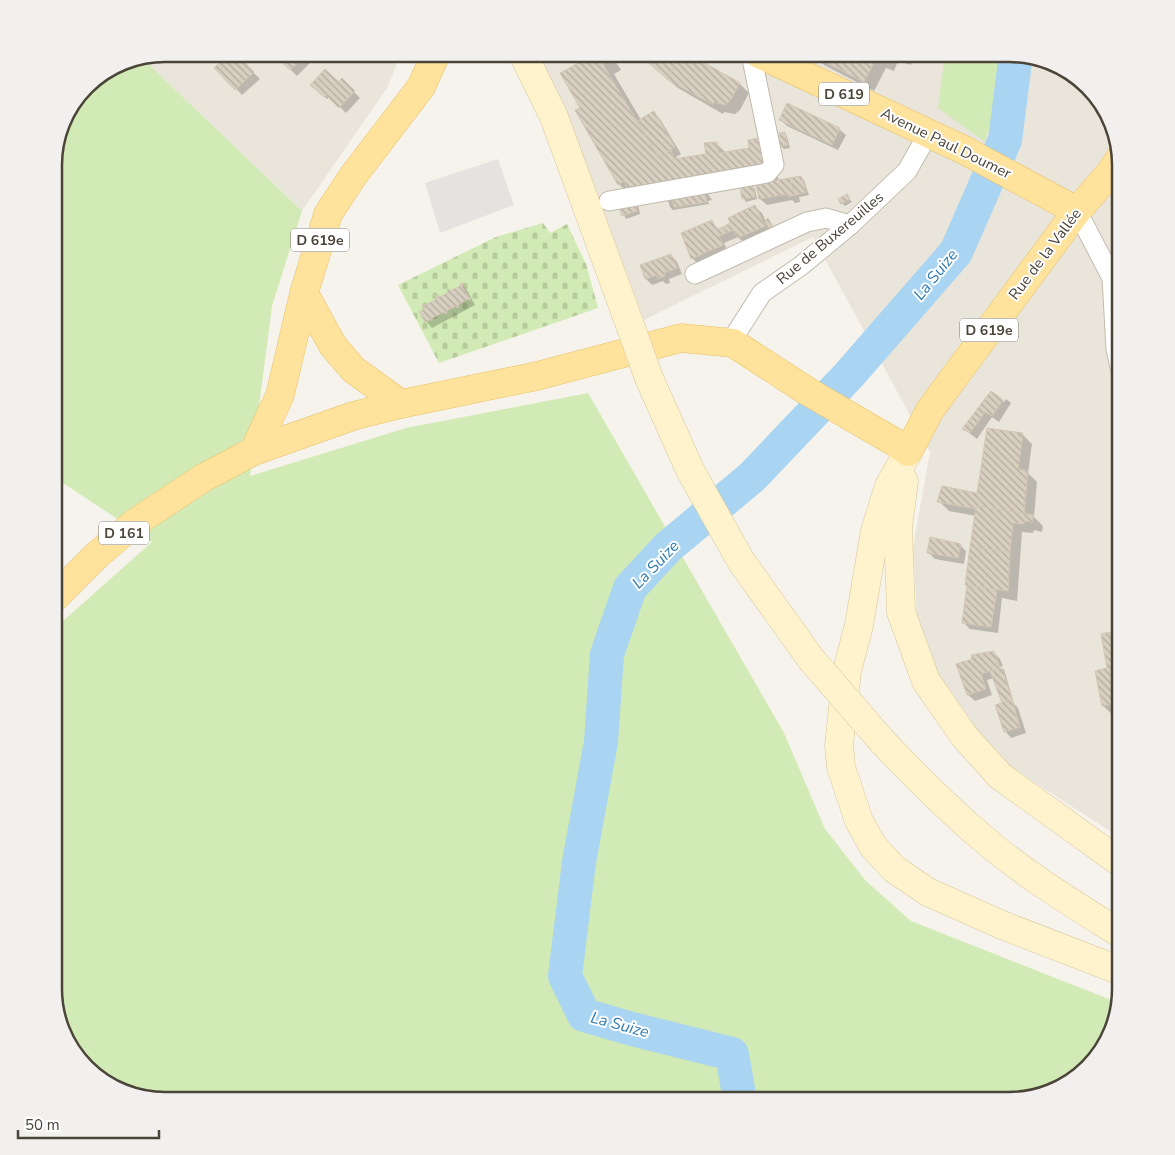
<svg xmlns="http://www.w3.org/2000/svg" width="1175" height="1155" font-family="'Nunito Sans',sans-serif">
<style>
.residential{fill:#eae5da}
.green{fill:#d2eab5}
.cemetery{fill:url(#cemetery-stones)}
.parking{fill:#e5e3e0}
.shadow{fill:#0003}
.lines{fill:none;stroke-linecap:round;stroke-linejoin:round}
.river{stroke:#a9d4f2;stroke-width:34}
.building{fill:url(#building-back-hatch);stroke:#d3c7b4}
.minor-casing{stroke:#c2bbae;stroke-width:21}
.secondary-casing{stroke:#d6c79b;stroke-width:29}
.primary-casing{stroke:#e6c16a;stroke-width:29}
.minor{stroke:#fff;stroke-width:19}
.secondary{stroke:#fff3cd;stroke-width:28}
.primary{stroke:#ffe39c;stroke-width:28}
.secondary-bridge-casing{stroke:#d6c79b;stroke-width:29;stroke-linecap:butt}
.secondary-bridge{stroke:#fff3cd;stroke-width:28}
.labels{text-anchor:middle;stroke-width:4;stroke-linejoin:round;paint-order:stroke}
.shield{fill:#fff;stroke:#817c74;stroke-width:1}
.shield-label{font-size:14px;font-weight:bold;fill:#4b4439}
.street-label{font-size:15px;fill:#4b4439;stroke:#fff}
.water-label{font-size:16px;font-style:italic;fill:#2e7ab2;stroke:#fff}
.rim{fill:none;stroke:#4b4439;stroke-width:2.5}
</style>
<defs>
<pattern id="cemetery-stones" width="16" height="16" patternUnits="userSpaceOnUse" patternTransform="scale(1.25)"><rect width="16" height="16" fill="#d2eab5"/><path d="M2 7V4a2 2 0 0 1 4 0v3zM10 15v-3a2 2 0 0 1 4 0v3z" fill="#b6ca9c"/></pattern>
<pattern id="building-back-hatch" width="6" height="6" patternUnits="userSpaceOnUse" patternTransform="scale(1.25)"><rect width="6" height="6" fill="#d8cfc1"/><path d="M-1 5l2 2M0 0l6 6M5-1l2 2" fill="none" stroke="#b1aa9e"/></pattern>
</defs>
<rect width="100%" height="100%" fill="#f6f3ec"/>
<g class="residential">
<polygon points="166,54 401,54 387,88 302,211 142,58"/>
<polygon points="538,54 1017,54 1059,65 1093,92 1113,123 1121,165 1121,838 984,750 938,676 917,617 913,547 930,452 813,237 644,320 569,121"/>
</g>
<g class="green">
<polygon points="945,54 1010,54 985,142 938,108"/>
<polygon points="142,58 302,211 272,306 250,476 406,428 588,393 784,733 825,829 866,881 911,921 1119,1003 1113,1033 1083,1073 1052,1093 1010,1101 166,1101 122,1093 82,1063 62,1032 54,990 54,629 152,542 54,477 54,158 65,116 92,82 123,62"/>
</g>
<polygon class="cemetery" points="543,223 550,233 567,224 586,264 598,308 439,363 398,285 496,237"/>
<polygon class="parking" points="498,159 514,205 440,233 425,183"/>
<g class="shadow">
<polygon points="231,54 235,54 260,79 242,95 216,68"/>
<polygon points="275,54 305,54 312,61 297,76"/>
<polygon points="374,54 397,54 397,56 375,56"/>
<polygon points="596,54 609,54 615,61 621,70 614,74 641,120 654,113 660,119 681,154 676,157 679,160 708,155 716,143 726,153 772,153 779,181 801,177 804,180 809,195 799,197 800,202 795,203 792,200 767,205 760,199 757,186 753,186 755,189 757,199 746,202 744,199 742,188 708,194 712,200 708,201 709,204 673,210 670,207 668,200 632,197 619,184 581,109"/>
<polygon points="643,54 686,54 740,84 749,93 740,110 735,114 724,112 723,114 678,88 652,66 647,56"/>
<polygon points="815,54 915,54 911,65 898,61 894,71 886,68 874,91 824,65 814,55"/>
<polygon points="342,80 360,98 346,113 330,97 327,99 312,85 339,83"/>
<polygon points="781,120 839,129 846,135 838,150 787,126"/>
<polygon points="784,133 787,136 790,148 784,149 781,146 779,137"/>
<polygon points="847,196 852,202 845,206 842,203"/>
<polygon points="619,205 638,205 640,214 626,219"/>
<polygon points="755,207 762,213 766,222 768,220 771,223 776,232 745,244 738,237 724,243 728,251 699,265 692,258 682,234 711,221 719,230 732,224"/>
<polygon points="1119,212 1121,212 1121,273 1118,270 1120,235 1114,229"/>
<polygon points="671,255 677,262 682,274 669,279 670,283 666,284 663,281 652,285 646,279"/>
<polygon points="462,285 467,290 475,305 432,328 426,321"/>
<polygon points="991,392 1004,402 1006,399 1011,403 999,422 992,417 977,439 964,429"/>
<polygon points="1022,434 1032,444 1028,473 1037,482 1034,517 1043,526 1042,532 1034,530 1033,533 1022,532 1017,601 1002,598 998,633 970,629 963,622 976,516 949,511 939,501 978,494"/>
<polygon points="960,545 966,551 964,564 935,559 928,552"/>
<polygon points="1121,631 1121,720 1118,715 1113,715 1103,706 1109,669 1102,635"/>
<polygon points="993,652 1000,659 1003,666 990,670 990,672 1004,669 1014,704 1018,708 1026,733 1011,738 1005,731 1004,704 994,678 987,680 992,695 975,701 968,695 957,665"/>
</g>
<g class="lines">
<polyline class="river" points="740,1101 732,1054 632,1029 584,1015 565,976 579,862 601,742 607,654 630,588 668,547 752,477 849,375 956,252 1005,140 1016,54"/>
</g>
<g class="building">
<polygon points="229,54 237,54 254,72 235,90 214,68"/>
<polygon points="273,54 307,54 290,70"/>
<polygon points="595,54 607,54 609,57 601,61 659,158 671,150 674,159 706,154 704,143 717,142 719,153 749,148 748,140 759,138 766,167 636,190 634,186 627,188 624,181 618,185 575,110 580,108 560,73"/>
<polygon points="647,54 681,54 667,79 644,59"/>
<polygon points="681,54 689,54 740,83 730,101 725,105 714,102 713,105 667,79"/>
<polygon points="814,54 868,54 871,56 872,54 887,54 884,62 876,59 864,82 813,56"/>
<polygon points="325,69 339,82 324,97 310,85"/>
<polygon points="342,78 355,91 339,108 326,95"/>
<polygon points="787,103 840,128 832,145 779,120"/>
<polygon points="654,111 675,147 659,158 637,121"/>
<polygon points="785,132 788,145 780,146 778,136 780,136 779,133"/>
<polygon points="801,176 807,192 795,195 789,178"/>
<polygon points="789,178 795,195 788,197 787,194 759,199 756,184"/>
<polygon points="753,184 755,197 742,199 740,187"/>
<polygon points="705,193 707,202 674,207 672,198"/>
<polygon points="847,194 850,199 841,204 838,199"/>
<polygon points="635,201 637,211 622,216 617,204"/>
<polygon points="755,205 765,226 738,238 733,230 726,233 723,227 730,223 728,218"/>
<polygon points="1118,210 1121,211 1121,232 1113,229"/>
<polygon points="768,218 774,229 770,231 765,221"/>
<polygon points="712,220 716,230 723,227 726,233 719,236 723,245 691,259 681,233"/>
<polygon points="1119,231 1121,232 1121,271 1117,270 1116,257"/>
<polygon points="671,254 677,268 664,273 665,276 658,279 657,275 645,279 640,265"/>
<polygon points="461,283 463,283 462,286 471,300 467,299 458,305 459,307 457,308 456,306 446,311 447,313 446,314 444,312 432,318 432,321 431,319 425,322 419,312 426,308 422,305 423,304 426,305 437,299 435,296 438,295 439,297 448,293 447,290 449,289 450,291 460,286"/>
<polygon points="991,391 1003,400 992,416 985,412 970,433 962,429"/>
<polygon points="987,428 1023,433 1018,469 1028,471 1024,514 976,506 976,509 937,502 942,486 977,493"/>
<polygon points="976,506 1034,515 1032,522 1024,521 1024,524 1013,523 1010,552 970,547"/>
<polygon points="930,537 961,544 958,558 927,553"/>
<polygon points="970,547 1010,552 1008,591 965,585"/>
<polygon points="967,585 997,590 991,627 962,623"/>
<polygon points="1121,630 1121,717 1117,718 1115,704 1102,706 1095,671 1107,668 1101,634"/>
<polygon points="994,651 1000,668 981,674 986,689 967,695 956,664 972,659 971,655"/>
<polygon points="1002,668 1012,700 1002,703 990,671"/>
<polygon points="1012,700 1020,727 1004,732 995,705"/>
</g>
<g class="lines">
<g class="minor-casing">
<g id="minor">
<polyline points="609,201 767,173 774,165 751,54"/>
<polyline points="1077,211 1112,278 1116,349 1121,371"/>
<polyline points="695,274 807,222 826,218 850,225"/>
<polyline points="733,343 737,332 762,293 802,265 850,225 907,171 928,134"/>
</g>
</g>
<g class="secondary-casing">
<g id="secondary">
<polyline points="523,54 554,117 630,325"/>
<polyline points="649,378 690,470 741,561 811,659"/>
<polyline points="908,452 889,486 875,531 859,625 847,671 839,745 841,767 859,821 873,846 894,869 928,892 1002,925 1121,971"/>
<polyline points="904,481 898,527 901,612 926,681 964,736 1000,776 1121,863"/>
<path d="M882,741C915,776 949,810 986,841C1027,876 1075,905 1121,934"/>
</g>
</g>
<g class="primary-casing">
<g id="primary">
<polyline points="759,54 964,150 1077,211"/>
<polyline points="304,293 333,346 354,370 401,404"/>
<polyline points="254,451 280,395 304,293 328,214 353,176 421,87 436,54"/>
<polyline points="54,598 97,555 136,522 203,478 254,451 353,416 401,404 537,376 681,338 733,343 807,391 896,443 908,452 930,410 1077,211 1110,173 1120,158"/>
</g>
</g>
<use href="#minor" class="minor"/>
<use href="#secondary" class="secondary"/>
<use href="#primary" class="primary"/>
<g class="secondary-bridge-casing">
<g id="secondary-bridge">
<polyline points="630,325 649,378"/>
<polyline points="811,659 882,741"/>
</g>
</g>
<use href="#secondary-bridge" class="secondary-bridge"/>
</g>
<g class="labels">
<g class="shield">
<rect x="819" y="82.5" width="50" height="23" rx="4"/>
<rect x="291" y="228.5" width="58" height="23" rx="4"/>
<rect x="960" y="318.5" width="58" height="23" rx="4"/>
<rect x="99" y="521.5" width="50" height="23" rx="4"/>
</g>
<g class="shield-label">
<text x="844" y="99">D 619</text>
<text x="320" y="245">D 619e</text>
<text x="989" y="335">D 619e</text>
<text x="124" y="538">D 161</text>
</g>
<g class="street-label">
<text transform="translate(946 143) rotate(26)" y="5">Avenue Paul Doumer</text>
<text transform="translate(830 238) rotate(-40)" y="5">Rue de Buxereuilles</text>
<text transform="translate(1045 254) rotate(-53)" y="5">Rue de la Vallée</text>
</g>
<g class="water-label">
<text transform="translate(935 274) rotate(-51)" y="6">La Suize</text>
<text transform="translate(655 564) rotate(-46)" y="6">La Suize</text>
<text transform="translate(620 1024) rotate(15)" y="6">La Suize</text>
</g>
</g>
<path d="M0 0H1175V1155H0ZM165 62H1009A103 103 0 0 1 1112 165V989A103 103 0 0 1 1009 1092H165A103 103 0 0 1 62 989V165A103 103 0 0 1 165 62Z" fill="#f1f0ef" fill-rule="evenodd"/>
<path class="rim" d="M165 62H1009A103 103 0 0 1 1112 165V989A103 103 0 0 1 1009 1092H165A103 103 0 0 1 62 989V165A103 103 0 0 1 165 62Z"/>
<path d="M18 1130v8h141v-8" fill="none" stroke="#4b4439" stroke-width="2.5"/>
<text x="25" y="1130" font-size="15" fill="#4b4439" stroke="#ffffff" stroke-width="4" paint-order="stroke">50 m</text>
</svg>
